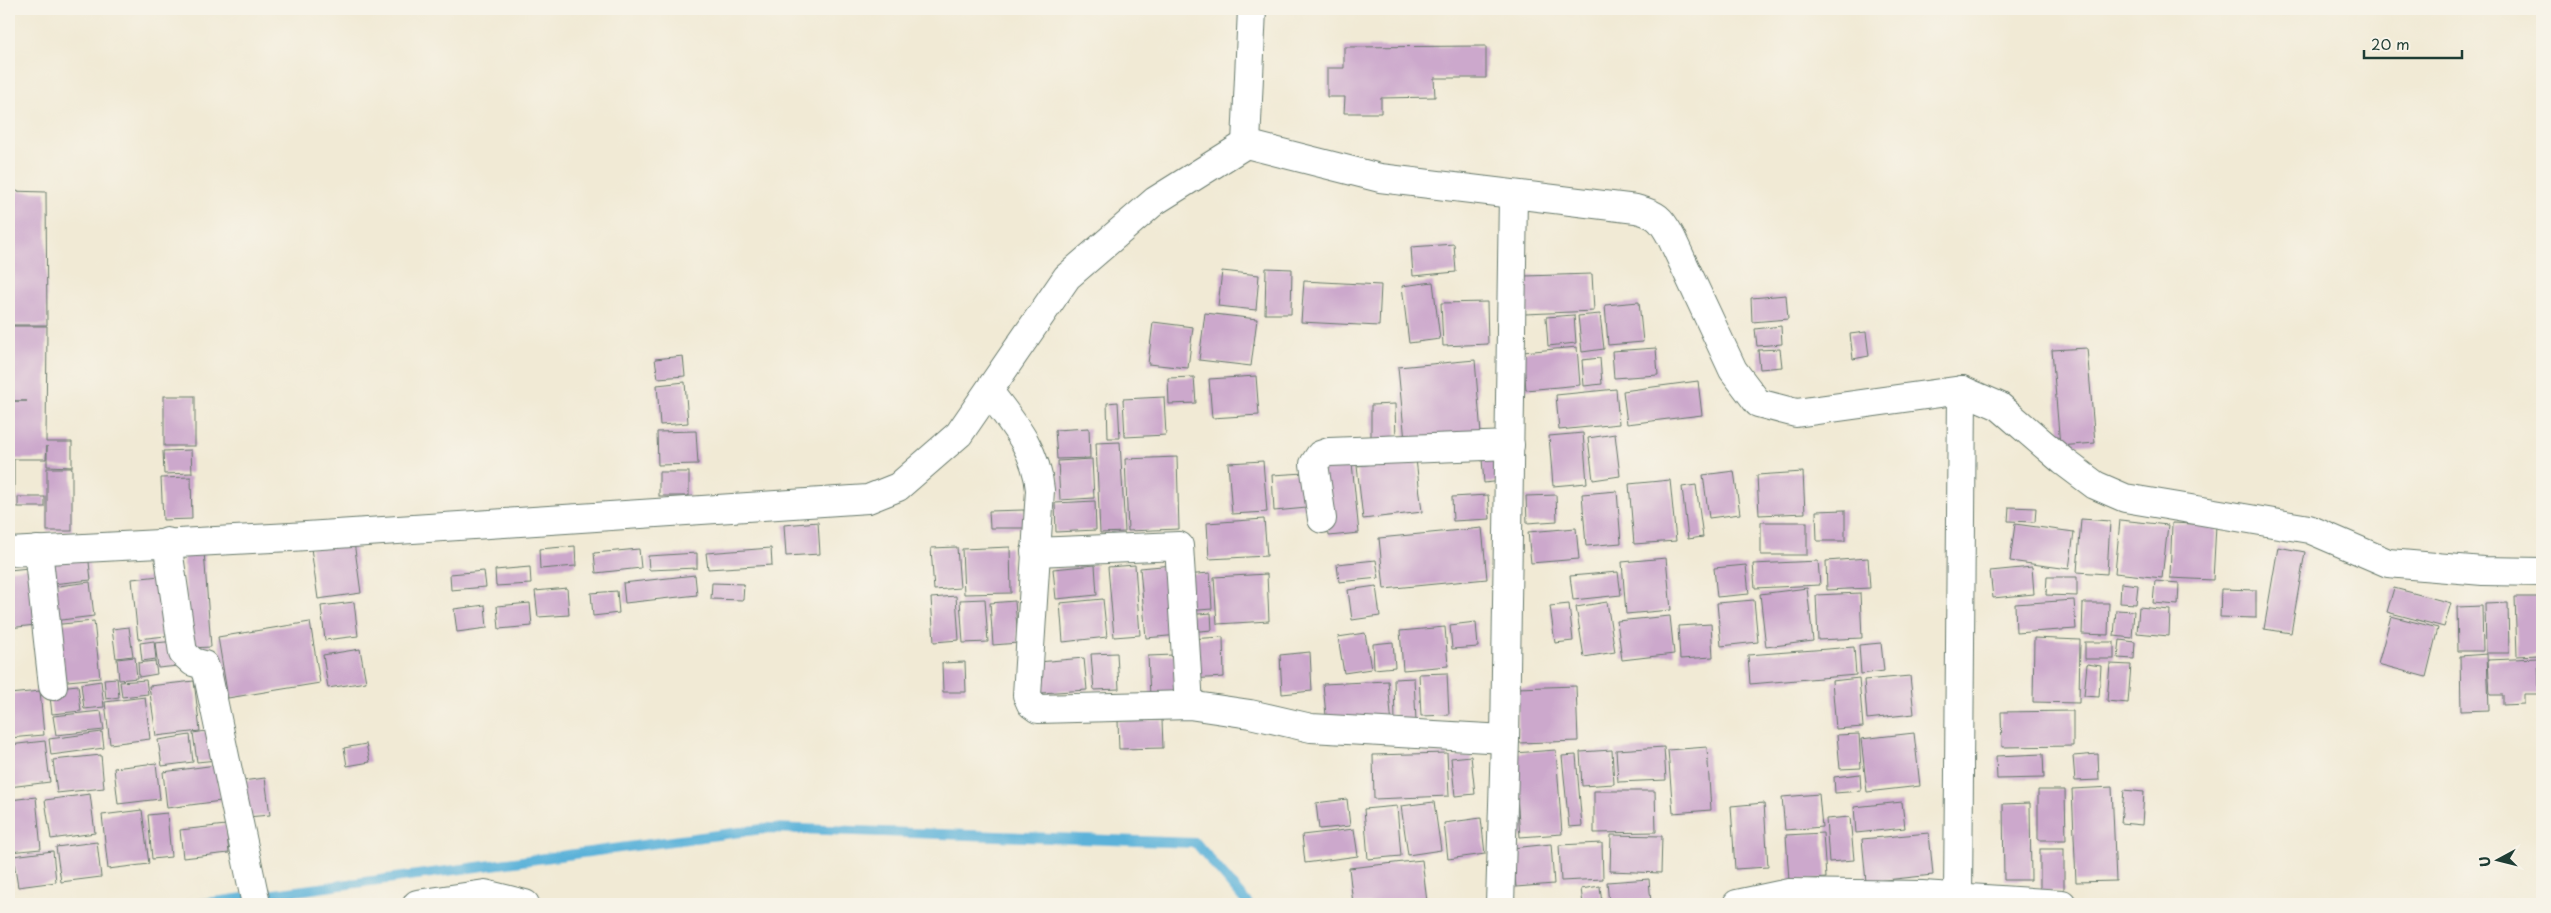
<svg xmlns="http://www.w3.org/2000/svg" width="2551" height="913" font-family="'Playpen Sans',sans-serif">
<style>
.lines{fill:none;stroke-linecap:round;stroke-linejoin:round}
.stream{stroke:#5cb2d9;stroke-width:10}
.building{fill:#cca8cc}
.street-casing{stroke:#687a6c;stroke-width:30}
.street{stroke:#fff;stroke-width:28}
</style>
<rect width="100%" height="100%" fill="#f7f3e8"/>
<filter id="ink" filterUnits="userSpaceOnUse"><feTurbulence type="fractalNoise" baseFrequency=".02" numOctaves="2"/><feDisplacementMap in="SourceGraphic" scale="10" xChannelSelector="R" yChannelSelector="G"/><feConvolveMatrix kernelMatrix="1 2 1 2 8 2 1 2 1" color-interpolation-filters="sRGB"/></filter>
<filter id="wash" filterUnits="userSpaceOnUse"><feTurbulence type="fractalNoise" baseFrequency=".0096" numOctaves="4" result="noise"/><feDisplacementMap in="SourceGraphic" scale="20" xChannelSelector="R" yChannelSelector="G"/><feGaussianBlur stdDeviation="1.12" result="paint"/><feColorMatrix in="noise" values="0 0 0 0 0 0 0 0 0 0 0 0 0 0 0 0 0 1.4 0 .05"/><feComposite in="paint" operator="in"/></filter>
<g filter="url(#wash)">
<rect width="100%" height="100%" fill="#f1ead5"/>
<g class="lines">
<polyline class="stream" points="199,904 770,828 1196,843 1248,904"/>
</g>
<g id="blocks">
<g class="building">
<polygon points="1486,46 1486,78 1434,78 1435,97 1381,98 1381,113 1344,113 1345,97 1327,97 1327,68 1344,68 1344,47"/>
<polygon points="10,191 46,192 47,325 9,325"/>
<polygon points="1454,244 1456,272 1413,276 1411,247"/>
<polygon points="1266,268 1292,269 1291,314 1265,314"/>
<polygon points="1222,271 1259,275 1256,310 1218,306"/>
<polygon points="1592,274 1594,311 1525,314 1524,276"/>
<polygon points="1304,281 1381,285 1379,326 1301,322"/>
<polygon points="1433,282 1440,339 1409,343 1402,286"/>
<polygon points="1786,295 1788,319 1752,322 1751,298"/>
<polygon points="1487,302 1488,344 1443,346 1441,303"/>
<polygon points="1639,302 1643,342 1608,345 1605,305"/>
<polygon points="1205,313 1257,319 1251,366 1199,360"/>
<polygon points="1600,314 1604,349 1582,352 1578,316"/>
<polygon points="1574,315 1576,343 1548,346 1546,317"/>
<polygon points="1153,322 1193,327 1188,368 1148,364"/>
<polygon points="9,326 47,326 46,442 72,442 72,467 47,466 47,446 46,459 14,459 14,502 9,502 9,401 27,401 9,401"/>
<polygon points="1781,326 1782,344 1757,346 1755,329"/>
<polygon points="1866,332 1869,356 1853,359 1850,334"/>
<polygon points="1577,347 1580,385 1526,390 1523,352"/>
<polygon points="1656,348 1658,375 1614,378 1612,351"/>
<polygon points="2087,348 2095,443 2060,446 2052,350"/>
<polygon points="1780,349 1782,367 1760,369 1758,350"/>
<polygon points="683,356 685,376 658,378 655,359"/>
<polygon points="1600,358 1602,384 1584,386 1582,360"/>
<polygon points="1475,360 1481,434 1405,441 1398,367"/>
<polygon points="1256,376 1259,415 1212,418 1209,379"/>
<polygon points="1194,377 1196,403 1169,404 1168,378"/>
<polygon points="1698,381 1702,415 1627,424 1623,391"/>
<polygon points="685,382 688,423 660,425 657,385"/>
<polygon points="1616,389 1619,424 1559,430 1556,395"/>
<rect x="164" y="396" width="31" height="50"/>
<polygon points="1164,397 1166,435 1125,437 1123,399"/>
<polygon points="1118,402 1120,438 1108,438 1107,403"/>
<polygon points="1395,404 1396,440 1371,440 1371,405"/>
<polygon points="1089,428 1090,458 1057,459 1055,430"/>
<polygon points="696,431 698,464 658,465 657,432"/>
<polygon points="1583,433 1587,483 1553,486 1549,436"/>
<polygon points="1615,434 1620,476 1593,480 1588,438"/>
<polygon points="1120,442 1125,532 1100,533 1096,443"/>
<polygon points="191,450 192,473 164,474 163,451"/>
<polygon points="1177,457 1179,529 1128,531 1125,459"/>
<polygon points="1501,457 1503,481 1484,483 1482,459"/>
<polygon points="1092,459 1094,498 1060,500 1058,461"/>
<polygon points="1416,459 1422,512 1363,519 1357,466"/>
<polygon points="1263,461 1267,512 1232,514 1228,463"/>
<polygon points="1352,463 1359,533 1329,536 1322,467"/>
<rect x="47" y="468" width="25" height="63"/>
<polygon points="1734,471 1740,514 1709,518 1703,475"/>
<rect x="659" y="472" width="30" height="24"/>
<polygon points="1803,472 1805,513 1759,515 1757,475"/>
<polygon points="1305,473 1307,508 1274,511 1272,475"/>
<polygon points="191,477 192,519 163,520 161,478"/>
<polygon points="1670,480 1676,541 1634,544 1629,484"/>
<polygon points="1696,485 1703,537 1688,539 1682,487"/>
<polygon points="1617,491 1621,543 1586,546 1582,494"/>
<polygon points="1488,495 1490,519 1453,521 1452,497"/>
<polygon points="1556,495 1557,521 1527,523 1526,496"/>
<rect x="18" y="497" width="27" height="10"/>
<polygon points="1095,501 1096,530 1056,532 1055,503"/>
<rect x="9" y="503" width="5" height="31"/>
<polygon points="2009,507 2036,508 2035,522 2008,521"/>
<polygon points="1024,510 1025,528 990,528 989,511"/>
<polygon points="1845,510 1845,541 1817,541 1816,511"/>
<polygon points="1264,519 1267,556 1209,559 1207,523"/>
<polygon points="2081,519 2110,521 2107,574 2077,572"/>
<polygon points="2120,520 2168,525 2162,578 2115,573"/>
<polygon points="818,522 820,554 786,556 784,525"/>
<rect x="1761" y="522" width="46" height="33"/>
<polygon points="2172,523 2216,525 2213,580 2170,578"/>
<polygon points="2015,524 2074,532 2069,569 2010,561"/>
<polygon points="1482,528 1487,579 1384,589 1379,538"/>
<polygon points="1576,528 1579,559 1531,563 1528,532"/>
<polygon points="354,542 361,593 318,599 311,548"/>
<polygon points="575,546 576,566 540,569 539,549"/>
<polygon points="957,547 960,588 934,590 931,548"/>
<polygon points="1010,547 1011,593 964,594 962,549"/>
<polygon points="2278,547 2305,552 2291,633 2264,629"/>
<polygon points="771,548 772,565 708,569 706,553"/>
<polygon points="639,549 641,568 596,573 594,553"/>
<polygon points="204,551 211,647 190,648 183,552"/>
<polygon points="88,553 91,580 52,584 49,558"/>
<polygon points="697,553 697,568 649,570 648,556"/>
<polygon points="1666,558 1671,610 1626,614 1622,562"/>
<polygon points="1868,558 1870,588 1827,590 1826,561"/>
<polygon points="1376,560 1379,578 1339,582 1337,564"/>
<polygon points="1818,561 1820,585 1755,588 1753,564"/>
<polygon points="1095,565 1097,595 1056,599 1053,569"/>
<polygon points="1135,565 1140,635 1114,637 1108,567"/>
<polygon points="1173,565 1179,635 1146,638 1140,568"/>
<polygon points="1746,565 1749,594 1717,597 1714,568"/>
<polygon points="38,567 44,624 9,628 9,570"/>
<polygon points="530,567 531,584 496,586 495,570"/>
<polygon points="2032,567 2034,594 1993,598 1990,571"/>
<polygon points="484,571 486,587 451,590 450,574"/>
<polygon points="1618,572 1621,595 1573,600 1570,576"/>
<polygon points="1210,573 1212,609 1186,611 1184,575"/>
<polygon points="1267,574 1269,621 1217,624 1214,577"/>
<polygon points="169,575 175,635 138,639 132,579"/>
<polygon points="695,575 697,595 625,603 623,583"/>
<polygon points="2047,577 2077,577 2077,596 2046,595"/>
<polygon points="2155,581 2179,583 2178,605 2153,603"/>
<polygon points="90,582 94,616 53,621 50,587"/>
<polygon points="712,583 744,584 743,600 711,599"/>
<polygon points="2121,583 2138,585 2136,604 2120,603"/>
<polygon points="1376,586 1380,616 1352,620 1348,590"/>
<polygon points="567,588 569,615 538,617 535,591"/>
<polygon points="1807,588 1813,641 1766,647 1760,594"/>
<polygon points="2394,588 2451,603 2444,627 2387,612"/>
<polygon points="2221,589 2256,590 2256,618 2220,617"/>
<polygon points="617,591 619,613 593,616 591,593"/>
<polygon points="1860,593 1862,638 1818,640 1816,595"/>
<polygon points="956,596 959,640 934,642 931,598"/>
<polygon points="2515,597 2538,597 2539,655 2517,656"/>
<polygon points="985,599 988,642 963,643 960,600"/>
<polygon points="1103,599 1107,637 1063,642 1060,603"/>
<polygon points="1754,600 1758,642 1721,646 1717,603"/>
<polygon points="2074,600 2076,629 2016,633 2015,604"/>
<polygon points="2539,600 2542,600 2542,656 2541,656"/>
<polygon points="1015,601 1018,643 993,645 990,603"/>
<polygon points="354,602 358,636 325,640 321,606"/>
<polygon points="1607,602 1615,652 1584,657 1576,607"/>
<polygon points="530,603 532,626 499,629 497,606"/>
<polygon points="2083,603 2109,603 2108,635 2082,634"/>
<polygon points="2508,603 2509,653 2486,653 2485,604"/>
<polygon points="1569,604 1573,641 1555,643 1550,606"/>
<polygon points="485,605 487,628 457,632 454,609"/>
<polygon points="2482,606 2483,651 2458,651 2457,607"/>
<polygon points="2139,607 2170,610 2169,636 2137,633"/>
<polygon points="2116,610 2134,611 2132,638 2114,636"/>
<polygon points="1211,613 1212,630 1188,632 1187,615"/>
<polygon points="1670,616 1674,654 1622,660 1617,621"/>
<polygon points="2391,616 2438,628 2426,677 2378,664"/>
<polygon points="94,621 100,678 57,682 51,625"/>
<polygon points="310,622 320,683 228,698 218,637"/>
<polygon points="1476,622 1478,647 1452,649 1450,625"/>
<polygon points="1711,624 1713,657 1680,659 1678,626"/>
<polygon points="129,627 133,656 116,658 112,629"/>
<polygon points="1445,627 1448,666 1403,670 1400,631"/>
<polygon points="1365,633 1371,669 1344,673 1338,637"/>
<polygon points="1223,637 1224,677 1190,679 1188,639"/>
<polygon points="2034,638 2080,640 2079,703 2033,702"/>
<polygon points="2120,640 2135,642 2134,659 2118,658"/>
<polygon points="154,641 156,659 142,661 140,643"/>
<polygon points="176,641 178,666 158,668 155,643"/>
<polygon points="1393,642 1395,667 1374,669 1373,644"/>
<rect x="2085" y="642" width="29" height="17"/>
<polygon points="1881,643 1884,671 1861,674 1859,645"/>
<polygon points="1854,647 1856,675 1750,684 1748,655"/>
<polygon points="360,649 366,682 328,688 323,655"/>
<polygon points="1310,652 1312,691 1282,694 1280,655"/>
<polygon points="1117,653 1119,689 1094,690 1091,654"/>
<polygon points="2487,654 2489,710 2461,711 2460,656"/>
<polygon points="1174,655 1176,695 1150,696 1148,656"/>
<polygon points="135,657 137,678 119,680 117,659"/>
<polygon points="1084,658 1087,690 1041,693 1038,662"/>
<polygon points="2538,658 2539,694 2524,694 2524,704 2503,705 2503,695 2490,695 2488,660"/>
<polygon points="2540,659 2542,659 2542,692 2541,692"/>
<polygon points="155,661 157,674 139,677 138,663"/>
<polygon points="965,662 966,692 943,692 942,663"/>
<polygon points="2087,664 2101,666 2099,697 2084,696"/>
<polygon points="2110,664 2131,665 2128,703 2107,701"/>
<polygon points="1447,673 1449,715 1421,716 1419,674"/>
<polygon points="1910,676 1914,714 1867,719 1864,680"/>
<polygon points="117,678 119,697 106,699 104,679"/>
<polygon points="1414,678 1416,721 1395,722 1394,679"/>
<polygon points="1859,678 1863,727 1836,729 1832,681"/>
<polygon points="146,680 148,694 122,697 120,682"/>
<polygon points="101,681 104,707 84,709 81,684"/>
<polygon points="194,681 200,731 156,736 149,686"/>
<polygon points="1388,681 1392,726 1327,726 1323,684"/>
<polygon points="78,685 81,711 52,714 49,688"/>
<polygon points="1576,686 1578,741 1519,743 1517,688"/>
<polygon points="40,691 44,735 9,738 9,694"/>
<polygon points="145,697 150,739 110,744 105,702"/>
<polygon points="101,711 104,730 56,735 53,716"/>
<polygon points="2073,711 2073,746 2002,747 2001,712"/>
<polygon points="1162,720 1163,748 1119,749 1118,721"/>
<polygon points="213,730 217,760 197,762 193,733"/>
<polygon points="102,732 104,748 51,755 49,739"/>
<polygon points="1914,733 1920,786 1867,792 1861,739"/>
<polygon points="1859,734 1861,768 1840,769 1837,735"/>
<polygon points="190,735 193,762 162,766 158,740"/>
<polygon points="45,741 50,782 9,787 9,745"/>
<polygon points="366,744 370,762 347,766 344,748"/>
<polygon points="1664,747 1666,780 1618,782 1616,750"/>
<polygon points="1707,747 1711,810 1673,813 1668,750"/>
<polygon points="1556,750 1562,834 1520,837 1514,753"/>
<polygon points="1612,750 1614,784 1582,786 1580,752"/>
<polygon points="1447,753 1449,796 1374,799 1373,755"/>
<polygon points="2043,754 2044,778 1997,779 1996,756"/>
<polygon points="2098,754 2099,780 2075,781 2073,756"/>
<polygon points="101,755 104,788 57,793 53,760"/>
<polygon points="1576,755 1582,826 1569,827 1562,756"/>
<polygon points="1471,756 1475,794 1455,796 1451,758"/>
<polygon points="156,763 160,799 118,804 114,768"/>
<polygon points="216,765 221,801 167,808 163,772"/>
<polygon points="1860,774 1861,791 1835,793 1834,777"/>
<polygon points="265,778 270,815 247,817 242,781"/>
<polygon points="2112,787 2116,881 2076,882 2072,789"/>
<polygon points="2038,790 2065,790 2066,840 2038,840"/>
<polygon points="2124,790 2144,792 2142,825 2121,823"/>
<polygon points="1594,791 1655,791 1656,832 1594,833"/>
<polygon points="90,794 95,833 51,839 45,800"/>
<polygon points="1819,794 1822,827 1785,830 1782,797"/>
<polygon points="36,797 41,849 9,852 9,800"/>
<polygon points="1347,799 1350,826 1319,829 1316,803"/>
<polygon points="1434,802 1441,850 1408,855 1401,806"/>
<polygon points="1902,802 1905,828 1856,833 1854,807"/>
<polygon points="1764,803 1768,867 1735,869 1731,806"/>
<polygon points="2030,803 2031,880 2004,880 2003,804"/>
<polygon points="1397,806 1401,856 1368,859 1364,809"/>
<polygon points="142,810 149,864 108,869 102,815"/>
<polygon points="167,813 171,857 152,859 148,815"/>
<polygon points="1850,817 1854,860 1829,862 1826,819"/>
<polygon points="1481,818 1485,854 1448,859 1444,823"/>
<polygon points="226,825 229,853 183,858 180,830"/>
<polygon points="1354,829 1358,856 1305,863 1302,835"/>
<polygon points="1823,833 1826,878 1789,881 1786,835"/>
<polygon points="1929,833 1933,875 1866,882 1862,839"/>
<polygon points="1611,835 1662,836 1661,873 1610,871"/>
<polygon points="97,842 101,877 61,882 56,847"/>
<polygon points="1602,843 1603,879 1561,881 1559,845"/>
<polygon points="1551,844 1554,884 1516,887 1512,848"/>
<rect x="2040" y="849" width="24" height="42"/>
<polygon points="53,851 56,882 18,887 13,856"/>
<polygon points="1422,860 1427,902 1353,904 1349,868"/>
<polygon points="1649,879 1651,904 1609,904 1607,882"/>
<polygon points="1600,886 1602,904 1583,904 1581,889"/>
<polygon points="1552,900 1553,904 1519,904 1519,902"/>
<polygon points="2542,900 2542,904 2515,904 2515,903"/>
</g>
</g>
</g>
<g filter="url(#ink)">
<use href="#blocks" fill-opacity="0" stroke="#687a6c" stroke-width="1"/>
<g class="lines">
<g class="street-casing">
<g id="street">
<polyline points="1246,144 1252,9"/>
<path d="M990,393C1013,423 1037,451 1040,490L1027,695L1031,704L1038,709L1189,705L1250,714L1311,728L1505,739"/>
<polyline points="1322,519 1314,464 1320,455 1329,452 1510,445"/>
<polyline points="167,542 183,653 193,662 204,665 208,676 256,904"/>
<polyline points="38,550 53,686"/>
<path d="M9,552L291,537L868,499L898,487L959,434L1067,277L1155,201L1246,144L1380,178L1636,209C1656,214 1661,218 1671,237L1733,370L1758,403L1796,413L1962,390L1999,406L2063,461L2095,485L2125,498L2309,529L2388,563L2483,571L2542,572"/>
<polyline points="1035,552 1179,546 1189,705"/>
<polyline points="1958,899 1962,390"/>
<polyline points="417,904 485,894 525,904"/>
<polyline points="1500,904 1505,739 1513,195"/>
<polyline points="1737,904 1789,893 1922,895 2062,904"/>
</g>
</g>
<use href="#street" class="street"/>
</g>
</g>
<rect width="2551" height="913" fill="none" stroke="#f7f3e8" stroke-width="30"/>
<g transform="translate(2498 860) rotate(263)" stroke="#f7f3e8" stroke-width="4" paint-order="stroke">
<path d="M0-4L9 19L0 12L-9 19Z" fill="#1f3d34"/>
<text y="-8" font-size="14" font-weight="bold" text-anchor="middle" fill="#1f3d34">U</text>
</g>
<path d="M2364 50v8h98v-8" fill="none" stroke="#1f3d34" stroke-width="2.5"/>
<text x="2371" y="50" font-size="15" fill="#1f3d34" stroke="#f7f3e8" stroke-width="4" paint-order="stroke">20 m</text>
</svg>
